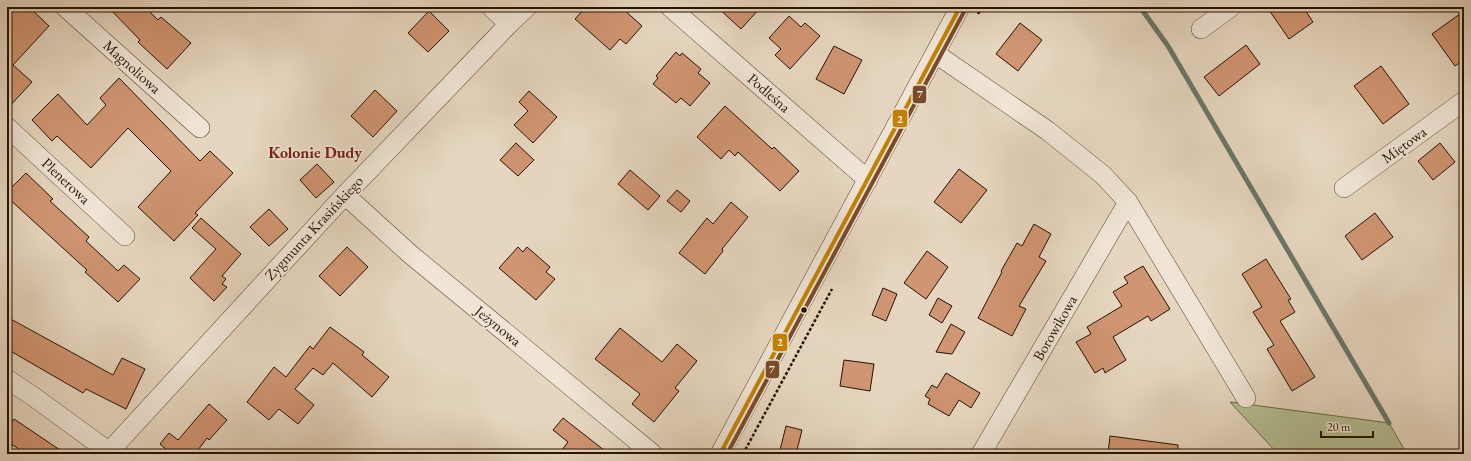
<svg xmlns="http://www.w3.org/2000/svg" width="1471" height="461" font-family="'EB Garamond',serif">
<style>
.green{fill:#b3be93;stroke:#6c684a}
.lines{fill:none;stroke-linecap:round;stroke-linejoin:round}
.stream{stroke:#69766b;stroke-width:5}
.building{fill:#d09572;stroke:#251201}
.minor-casing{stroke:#554330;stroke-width:20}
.path{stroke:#251201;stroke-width:2.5;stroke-dasharray:3 2;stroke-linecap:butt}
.minor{stroke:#efe4d5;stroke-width:19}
.bus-1-casing{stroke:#efe4d5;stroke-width:7}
.bus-2-casing{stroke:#efe4d5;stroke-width:7}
.bus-1{stroke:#c28100;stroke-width:4}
.bus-2{stroke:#7a4b2a;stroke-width:4}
.bus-dot{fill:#251201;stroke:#efe4d5;stroke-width:1.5}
.labels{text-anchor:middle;stroke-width:3.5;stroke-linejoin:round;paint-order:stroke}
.street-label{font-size:15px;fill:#251201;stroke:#efe4d5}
.neighbourhood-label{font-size:16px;font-weight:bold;fill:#7a1f14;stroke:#efe4d5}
.line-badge{stroke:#efe4d5;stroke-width:1.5}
.badge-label{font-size:11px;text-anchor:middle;font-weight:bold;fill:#fff}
</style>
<rect width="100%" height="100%" fill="#e6d6bf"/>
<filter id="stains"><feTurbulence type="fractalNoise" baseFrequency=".005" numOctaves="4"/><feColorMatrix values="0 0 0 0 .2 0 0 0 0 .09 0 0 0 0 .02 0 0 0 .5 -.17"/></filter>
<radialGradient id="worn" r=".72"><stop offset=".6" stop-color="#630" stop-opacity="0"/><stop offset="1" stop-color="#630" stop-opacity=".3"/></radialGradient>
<polygon class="green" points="1230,402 1389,423 1407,454 1278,454"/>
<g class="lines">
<polyline class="stream" points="1140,7 1168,46 1389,423"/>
</g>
<g class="building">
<polygon points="7,7 29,7 49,26 13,65 32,82 7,109"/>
<polygon points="108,7 145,7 158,20 161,17 191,43 167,69 138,42 140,40"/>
<polygon points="586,7 621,7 642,26 626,44 620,39 610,50 575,19"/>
<polygon points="717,7 761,7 741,29"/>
<polygon points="1267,7 1303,7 1313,22 1289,39"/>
<polygon points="429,11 449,31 428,52 408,33"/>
<polygon points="1464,11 1464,60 1455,66 1432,34"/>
<polygon points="789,16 801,27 805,23 820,36 790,69 775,55 781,49 769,38"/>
<polygon points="1020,23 1042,40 1018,71 996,54"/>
<polygon points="1246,45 1260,64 1219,96 1204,77"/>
<polygon points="834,46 862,60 844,94 816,79"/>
<polygon points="676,52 680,56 682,53 701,69 698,73 710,83 690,106 681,98 676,103 653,84 658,78 656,76"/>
<polygon points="1381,66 1409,104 1383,124 1354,86"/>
<polygon points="119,78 200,161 210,151 233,173 195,213 198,215 174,241 138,207 171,171 128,128 91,168 57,136 52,141 32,120 58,94 87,125 106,105 100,98"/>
<polygon points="375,90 397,111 373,137 351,116"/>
<polygon points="529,91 557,117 533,143 514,125 528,111 519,102"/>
<polygon points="725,106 772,149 774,147 799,171 780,191 738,152 735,156 729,150 721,159 697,137"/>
<polygon points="516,143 534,160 518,176 500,160"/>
<polygon points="1440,143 1455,162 1433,180 1418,161"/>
<polygon points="317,164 334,182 316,198 300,180"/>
<polygon points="959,169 987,190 961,223 934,202"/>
<polygon points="630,170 660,196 648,210 618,184"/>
<polygon points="26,173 53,199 50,201 89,237 86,241 118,271 124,265 140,279 118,302 85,272 87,270 7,197 7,192"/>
<polygon points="677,190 690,201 681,212 667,201"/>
<polygon points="731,202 748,217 722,249 723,251 705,274 679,253 707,218 713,224"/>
<polygon points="269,209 288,229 269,246 250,227"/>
<polygon points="1375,213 1393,237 1362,260 1345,236"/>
<polygon points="201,218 241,254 222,276 226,279 222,284 227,287 214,301 190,278 216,249 192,228"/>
<polygon points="1034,224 1051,234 1039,257 1046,261 1019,306 1026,309 1012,336 978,318 1002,272 1001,271 1017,243 1022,246"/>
<polygon points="347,247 368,267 340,296 319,276"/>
<polygon points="518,247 523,252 527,247 550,267 546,272 555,279 536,300 499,268"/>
<polygon points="927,251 948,267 926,299 904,283"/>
<polygon points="1266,259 1291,299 1288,300 1295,312 1280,321 1315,377 1292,391 1267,349 1274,345 1253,312 1262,307 1242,274"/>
<polygon points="1143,266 1170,309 1151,321 1148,316 1113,337 1126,360 1105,373 1103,368 1095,373 1076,342 1091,334 1087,327 1122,306 1113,292 1128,283 1124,277"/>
<polygon points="883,288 897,294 886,321 872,315"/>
<polygon points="938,298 952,306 942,323 929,315"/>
<polygon points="7,317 113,375 122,358 145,369 126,409 86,389 83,393 7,349"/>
<polygon points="951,324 965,332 952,354 936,352"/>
<polygon points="330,327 364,352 362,355 389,377 372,397 333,363 323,375 313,368 295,389 314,405 298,424 279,409 269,420 247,402 274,367 286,377 310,346 313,349"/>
<polygon points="620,328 662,362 677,344 697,361 675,388 679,391 654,422 632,404 640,394 595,359"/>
<polygon points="844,360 874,364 870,391 840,386"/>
<polygon points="946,373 980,393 971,408 959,400 949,416 928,404 930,399 925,396 932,385 937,388"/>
<polygon points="209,404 227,420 209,440 207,438 195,454 166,454 168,451 160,444 169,433 178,440"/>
<polygon points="563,418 609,454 559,454 568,442 553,430"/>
<polygon points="14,419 66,454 26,454 7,441 7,429"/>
<polygon points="786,426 802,430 796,454 779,454"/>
<polygon points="1110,436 1178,445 1178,454 1108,454"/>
</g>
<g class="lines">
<g class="minor-casing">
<g id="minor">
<polyline points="65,7 200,128"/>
<polyline points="491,7 509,24"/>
<polyline points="670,7 868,180"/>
<polyline points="1201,29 1231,7"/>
<polyline points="936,54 1048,131 1103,175 1128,202 1246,398"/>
<polyline points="7,127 125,236"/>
<polyline points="1344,188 1464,101"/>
<polyline points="345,195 410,254 653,454"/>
<polyline points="7,379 34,397 112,454"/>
<polyline points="107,454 345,195 509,24 527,7"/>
<polyline points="720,454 960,7"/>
<polyline points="981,454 1128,202"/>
</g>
</g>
<g class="path">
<polyline points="978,14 982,7"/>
<polyline points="743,454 832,289"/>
</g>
<use href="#minor" class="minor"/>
<g class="bus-1-casing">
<polyline id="bus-1" points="720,454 960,7"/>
</g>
<g class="bus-2-casing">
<polyline id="bus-2" points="727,454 965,10"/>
</g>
<use href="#bus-1" class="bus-1"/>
<use href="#bus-2" class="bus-2"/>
</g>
<circle class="bus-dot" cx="804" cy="310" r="3.5"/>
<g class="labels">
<g class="street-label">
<text transform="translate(132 67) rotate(42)" y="5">Magnoliowa</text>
<text transform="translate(769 93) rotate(41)" y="5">Podleśna</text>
<text transform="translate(1404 145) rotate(-36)" y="5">Miętowa</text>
<text transform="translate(66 181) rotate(43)" y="5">Plenerowa</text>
<text transform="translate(314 228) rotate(-47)" y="5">Zygmunta Krasińskiego</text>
<text transform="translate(498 326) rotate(39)" y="5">Jeżynowa</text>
<text transform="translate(1055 328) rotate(-60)" y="5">Borowikowa</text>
</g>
<g class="neighbourhood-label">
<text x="315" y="158">Kolonie Dudy</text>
</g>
</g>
<g class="line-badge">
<rect x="912" y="85" width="15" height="19" rx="4" fill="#7a4b2a"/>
<rect x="892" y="109" width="16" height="19" rx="4" fill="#c28100"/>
<rect x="772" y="333" width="16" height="19" rx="4" fill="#c28100"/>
<rect x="765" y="360" width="15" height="19" rx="4" fill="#7a4b2a"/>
</g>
<g class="badge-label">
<text x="920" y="98">7</text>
<text x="900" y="123">2</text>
<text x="780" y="346">2</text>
<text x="772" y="373">7</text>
</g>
<rect width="1471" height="461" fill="none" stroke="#e6d6bf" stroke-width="24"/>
<rect x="8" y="8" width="1455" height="445" fill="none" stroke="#251201" stroke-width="2"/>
<rect x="12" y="12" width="1447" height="437" fill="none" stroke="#251201"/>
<path d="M1321 431v6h52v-6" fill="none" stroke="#251201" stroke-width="2"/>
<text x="1327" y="431" font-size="12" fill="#251201" stroke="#efe4d5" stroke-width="3" paint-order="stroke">20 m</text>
<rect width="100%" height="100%" filter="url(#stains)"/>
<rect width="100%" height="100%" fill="url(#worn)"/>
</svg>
